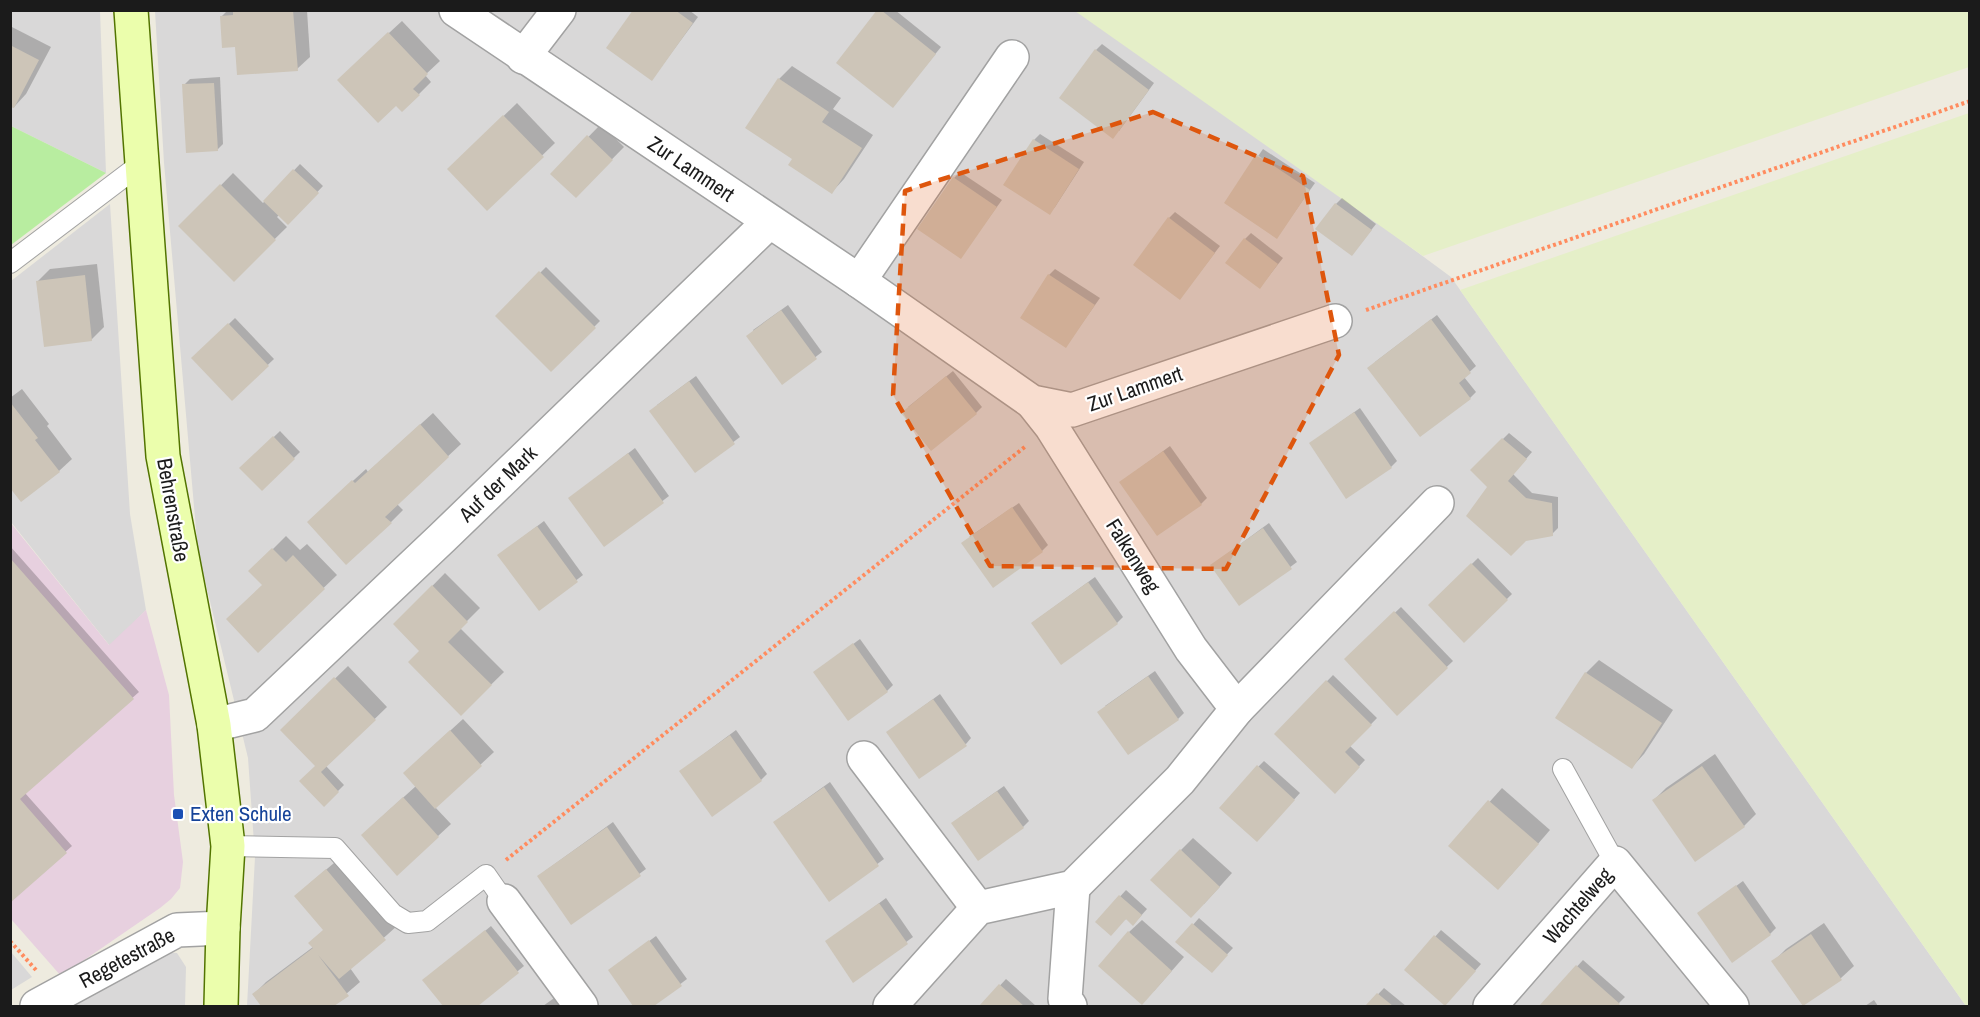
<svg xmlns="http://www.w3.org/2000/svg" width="1980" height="1017" font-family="'Archivo Narrow',sans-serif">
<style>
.residential{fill:#d9d8d8}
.industrial{fill:#e7d0df}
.farmland{fill:#e5efc8}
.grass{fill:#b8eda0}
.shadow{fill:#0003}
.building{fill:#cdc5b8}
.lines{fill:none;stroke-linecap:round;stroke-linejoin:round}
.service-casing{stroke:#a2a2a2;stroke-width:22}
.minor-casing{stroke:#a2a2a2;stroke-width:36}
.secondary-casing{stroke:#527400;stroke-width:36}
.path{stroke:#ff8c5f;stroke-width:4;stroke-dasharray:3 3;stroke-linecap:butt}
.service{stroke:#fff;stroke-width:20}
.minor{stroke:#fff;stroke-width:33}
.secondary{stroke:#ebfeac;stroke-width:33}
.marked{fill:#de560d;fill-opacity:0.2;stroke:#de560d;stroke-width:4.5;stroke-dasharray:12 8;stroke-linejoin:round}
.transit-dot{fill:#1a4fb4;stroke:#fff;stroke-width:2}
.labels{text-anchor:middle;stroke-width:4.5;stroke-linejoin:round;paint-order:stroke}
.street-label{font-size:21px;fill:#1b1b1b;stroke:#fff}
.transit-label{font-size:21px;fill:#164399;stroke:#fff;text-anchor:start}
</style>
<rect width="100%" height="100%" fill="#eeebdf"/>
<g class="residential">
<polygon points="10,11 100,11 106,173 11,126"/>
<polygon points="155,11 1090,11 1451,277 1966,1006 247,1006 255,857 248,758 198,552 164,163"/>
<polygon points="110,204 130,514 146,610 110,646 11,522 11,281"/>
<polygon points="11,952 32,977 11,990 10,990"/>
<polygon points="163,952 177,953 186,967 185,1006 62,1006"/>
</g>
<polygon class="industrial" points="10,522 109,645 146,610 169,695 174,795 183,862 180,888 171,899 160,908 61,976 11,919"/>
<g class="farmland">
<polygon points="1075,11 1969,11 1969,67 1423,256"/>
<polygon points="1969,113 1970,1006 1966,1006 1460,290"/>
</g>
<polygon class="grass" points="11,126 106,173 11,245"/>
<g class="shadow">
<polygon points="228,10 307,10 310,57 297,69 236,45 221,17"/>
<polygon points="635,10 689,10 698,17 652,79"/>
<polygon points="879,10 895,10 941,47 893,106"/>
<polygon points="402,21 440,61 425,75 431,82 419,94 396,104 352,67"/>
<polygon points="10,26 51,47 26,94 14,107 10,105"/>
<polygon points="1102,44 1154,83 1119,131 1096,50"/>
<polygon points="792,66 841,98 833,109 873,135 844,179 832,192 794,158 779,79"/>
<polygon points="220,77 223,144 217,150 184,85 190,79"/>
<polygon points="517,103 555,143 487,209 449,169"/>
<polygon points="601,124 624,147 576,196 552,174"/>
<polygon points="1040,134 1084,162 1055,207 1049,213 1034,140"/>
<polygon points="1263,149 1315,183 1277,237 1226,203"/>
<polygon points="300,164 323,186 288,223 279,215 277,217 287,227 234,279 181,226 233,173 263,203"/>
<polygon points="960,172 1002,200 960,257 954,178"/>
<polygon points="1342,198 1376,224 1357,248 1336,204"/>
<polygon points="1175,212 1220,246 1180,298 1169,218"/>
<polygon points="1251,233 1283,258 1265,281 1245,239"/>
<polygon points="97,264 104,327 91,340 38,281 50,269"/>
<polygon points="546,267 600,321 551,370 497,316"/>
<polygon points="1055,269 1100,298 1066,346 1049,275"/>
<polygon points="788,305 822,352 782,383 753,330"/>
<polygon points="1437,315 1476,366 1464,377 1476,392 1470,398 1375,362"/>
<polygon points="235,318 274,359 232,399 194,358"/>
<polygon points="953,371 982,407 976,413 908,407"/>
<polygon points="696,376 740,437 695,471 657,405"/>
<polygon points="22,389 49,424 47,426 72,459 59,471 10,485 10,398"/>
<polygon points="1360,408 1397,461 1391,467 1311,443"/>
<polygon points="433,413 461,444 397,504 403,510 391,522 321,510 366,469 368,472"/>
<polygon points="280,431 300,452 262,489 242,468"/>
<polygon points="1509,433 1532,452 1513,474 1532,493 1558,497 1558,528 1552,534 1489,487 1472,470"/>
<polygon points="1170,446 1207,498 1201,504 1121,482"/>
<polygon points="635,448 669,496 605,545 570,498"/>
<polygon points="1019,503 1048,545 1042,551 969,537"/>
<polygon points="544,521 583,575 539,609 499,555"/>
<polygon points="1269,523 1297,562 1240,604 1212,565"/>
<polygon points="286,536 300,550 307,544 337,575 258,651 264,585 251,571"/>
<polygon points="10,546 139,692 25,793 72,846 10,901"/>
<polygon points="1478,558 1512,594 1464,641 1430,605"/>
<polygon points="445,573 480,608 460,628 504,672 461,714 421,651 395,624"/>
<polygon points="1095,577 1123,617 1117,623 1032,623"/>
<polygon points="1401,607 1453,661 1397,714 1346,659"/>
<polygon points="860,639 893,685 887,691 815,672"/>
<polygon points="1599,660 1673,710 1644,754 1632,767 1586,673"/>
<polygon points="348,666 387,707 326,766 344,785 324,805 317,766 282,730"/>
<polygon points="1155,671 1184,713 1178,719 1105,706"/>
<polygon points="1333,675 1377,718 1350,746 1365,760 1335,792 1276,734"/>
<polygon points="940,694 971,738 966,744 888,732"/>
<polygon points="463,719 494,752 435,807 451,824 438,836 375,823 416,786 417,761"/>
<polygon points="736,730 767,774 761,780 681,771"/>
<polygon points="1715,754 1756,814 1744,826 1654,800 1666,788"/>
<polygon points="1264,761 1300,793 1263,834 1258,767"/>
<polygon points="830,782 884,859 829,900 781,817"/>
<polygon points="1004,786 1029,821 1023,827 959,818"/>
<polygon points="1502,788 1550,830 1510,876 1450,846"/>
<polygon points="613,822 646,869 572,923 545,871"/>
<polygon points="1193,838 1232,873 1204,904 1181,850"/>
<polygon points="340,858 397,926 350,968 360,982 332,1006 263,1006 254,994 266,982 313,947 324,929 309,884"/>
<polygon points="1743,881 1776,928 1770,934 1699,913"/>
<polygon points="1126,890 1147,909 1139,918 1097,922"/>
<polygon points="886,898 913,937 854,980 827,942"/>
<polygon points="1199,918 1233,948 1217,965 1178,942"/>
<polygon points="1142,920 1184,957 1154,991 1129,932"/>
<polygon points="1824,923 1854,966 1841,978 1803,1005 1773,962 1786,949"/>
<polygon points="491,926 524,966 475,1006 445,1006 424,981"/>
<polygon points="1441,930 1481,964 1451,998 1406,970"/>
<polygon points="656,936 687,979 651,1006 635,1006 610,970"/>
<polygon points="1583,960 1625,997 1616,1006 1541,1006"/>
<polygon points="1006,979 1036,1006 981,1006"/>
<polygon points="1384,988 1406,1006 1367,1006"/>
<polygon points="557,996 565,1006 543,1006"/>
<polygon points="1874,1000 1878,1006 1865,1006"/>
</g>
<g class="building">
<polygon points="233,10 293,10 298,71 237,75 235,47 222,48 220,16 233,15"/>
<polygon points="633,10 675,10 693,23 652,81 606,48"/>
<polygon points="877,10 881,10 936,54 893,108 836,63"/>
<polygon points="388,32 428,74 413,89 420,95 402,112 396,106 378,123 337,80"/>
<polygon points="10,45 39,60 14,108 10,107"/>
<polygon points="1095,49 1149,90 1113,139 1059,98"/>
<polygon points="778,78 829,112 822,122 862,148 832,194 788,165 792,159 745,128"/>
<polygon points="214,83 218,151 186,153 182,84"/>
<polygon points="503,115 544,157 487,211 447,169"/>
<polygon points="587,135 613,160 576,198 550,174"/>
<polygon points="1033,139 1079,169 1050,215 1003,185"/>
<polygon points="1256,154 1310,190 1277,239 1224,203"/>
<polygon points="293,169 319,193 288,225 263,201"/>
<polygon points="953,177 997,207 961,259 917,229"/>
<polygon points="220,184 276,240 234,282 178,226"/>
<polygon points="1335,203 1372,230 1352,256 1315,229"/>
<polygon points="1168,217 1215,253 1180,300 1133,265"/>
<polygon points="1244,238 1278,264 1260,289 1225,263"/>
<polygon points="539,271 596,328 551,372 495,316"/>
<polygon points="1048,274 1095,305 1066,348 1020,318"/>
<polygon points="85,275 92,341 44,347 36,281"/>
<polygon points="781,310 817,359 782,385 746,336"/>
<polygon points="1431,319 1471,373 1459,383 1471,399 1420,437 1367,368"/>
<polygon points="228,323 269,366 232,401 191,358"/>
<polygon points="946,376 977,414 931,451 901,413"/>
<polygon points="689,381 735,444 695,473 649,411"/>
<polygon points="10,402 38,438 35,440 60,472 21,502 10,488"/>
<polygon points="1354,412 1392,468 1346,499 1309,443"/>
<polygon points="420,424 449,457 385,517 392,523 346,565 307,522 352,480 355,483"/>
<polygon points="273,436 295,459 262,491 239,468"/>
<polygon points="1502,438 1527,459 1508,481 1526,498 1552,503 1553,536 1526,541 1511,556 1466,516 1487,487 1470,470"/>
<polygon points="1163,451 1202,505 1157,536 1119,482"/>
<polygon points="628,453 664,503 604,547 568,498"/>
<polygon points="1012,507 1043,552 993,588 961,543"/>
<polygon points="537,526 578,582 539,611 497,555"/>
<polygon points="1263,528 1292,569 1239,606 1210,565"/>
<polygon points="272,548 286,562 293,555 325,589 258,653 226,619 262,585 248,571"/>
<polygon points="10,558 134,699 20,799 67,853 10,903"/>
<polygon points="1471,563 1508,600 1464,643 1428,605"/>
<polygon points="1088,582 1118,624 1061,665 1031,623"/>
<polygon points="432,585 468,622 448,642 492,685 461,716 408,662 419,651 393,624"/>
<polygon points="1394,611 1448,668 1397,716 1344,659"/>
<polygon points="853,643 888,692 848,721 813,672"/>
<polygon points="1585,672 1662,723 1632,769 1555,718"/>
<polygon points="1148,676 1179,720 1128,755 1097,712"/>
<polygon points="334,677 376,720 321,772 339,792 324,807 299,781 315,766 280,730"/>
<polygon points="1326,680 1372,725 1345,752 1360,767 1335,794 1274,734"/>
<polygon points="933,699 967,746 919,779 886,732"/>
<polygon points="450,730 482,766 435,809 403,773"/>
<polygon points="730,735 762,781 712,817 679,771"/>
<polygon points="1257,765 1295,800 1257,842 1219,808"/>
<polygon points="1702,766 1745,827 1695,862 1652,800"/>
<polygon points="824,787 879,866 829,902 773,822"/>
<polygon points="997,791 1024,828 978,861 951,823"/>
<polygon points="403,797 439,837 397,876 361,835"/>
<polygon points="1488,800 1539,844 1498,890 1448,846"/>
<polygon points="607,827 641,876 571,925 537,876"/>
<polygon points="1180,849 1220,887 1191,918 1150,880"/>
<polygon points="326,869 386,940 339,979 318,955 349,996 334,1006 261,1006 252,994 313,948 308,943 323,930 294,896"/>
<polygon points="1736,885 1771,935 1732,963 1697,913"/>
<polygon points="1119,895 1142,915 1133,926 1126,919 1111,936 1095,922"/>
<polygon points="879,903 908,944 853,983 825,941"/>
<polygon points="1192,923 1228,955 1212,973 1175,942"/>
<polygon points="485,930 519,973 478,1006 443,1006 422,980"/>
<polygon points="1128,931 1172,971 1142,1005 1098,966"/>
<polygon points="1811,934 1842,980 1803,1006 1771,961"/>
<polygon points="1434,935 1476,971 1445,1006 1404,970"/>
<polygon points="649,940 682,986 654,1006 633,1006 608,970"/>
<polygon points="1576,965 1620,1004 1618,1006 1539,1006"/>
<polygon points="999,984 1024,1006 979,1006"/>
<polygon points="1377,993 1393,1006 1365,1006"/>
</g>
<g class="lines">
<g class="service-casing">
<g id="service">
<polyline points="10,263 142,163"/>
<polyline points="1563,769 1615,863"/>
<polyline points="228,846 335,848 393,914 408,923 427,921 486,875 504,901"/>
</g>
</g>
<g class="minor-casing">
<g id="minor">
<polyline points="456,10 859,281 1032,402 1072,410 1335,321"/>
<polyline points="523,57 559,10"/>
<polyline points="859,281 1012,57"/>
<polyline points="1237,709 1437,503"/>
<polyline points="214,725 255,715 443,537 769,222"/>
<polyline points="864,758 978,908"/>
<polyline points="504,901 581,1006"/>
<polyline points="37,1006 177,930 223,928"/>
<polyline points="890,1006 978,908 1073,887 1180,780 1237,709 1191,649 1051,426 1032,402"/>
<polyline points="1070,1006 1065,999 1073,887"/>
<polyline points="1490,1006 1615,863 1732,1006"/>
</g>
</g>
<g class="secondary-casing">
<polyline id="secondary" points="131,10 163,456 214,725 228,846 223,928 221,1006"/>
</g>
<g class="path">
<polyline points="1366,310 1970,101"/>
<polyline points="506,860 1026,446"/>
<polyline points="10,941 36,970"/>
</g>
<use href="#service" class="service"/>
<use href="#minor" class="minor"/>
<use href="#secondary" class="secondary"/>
</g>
<path class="marked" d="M1153,112L1303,176L1339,355L1226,569L990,566L893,395L905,191Z"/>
<rect class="transit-dot" x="172" y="808" width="12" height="12" rx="3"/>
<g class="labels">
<g class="street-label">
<text transform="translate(691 169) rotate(34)" y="7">Zur Lammert</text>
<text transform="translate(1135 389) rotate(-19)" y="7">Zur Lammert</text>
<text transform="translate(498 484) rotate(-44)" y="7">Auf der Mark</text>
<text transform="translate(173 510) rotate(80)" y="7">Behrenstraße</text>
<text transform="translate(1133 556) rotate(58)" y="7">Falkenweg</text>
<text transform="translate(1578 906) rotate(-49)" y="7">Wachtelweg</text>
<text transform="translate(127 958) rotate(-28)" y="7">Regetestraße</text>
</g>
<g class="transit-label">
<text x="190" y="821">Exten Schule</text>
</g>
</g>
<rect width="1980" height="1017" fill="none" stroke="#1b1b1b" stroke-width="24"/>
</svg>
